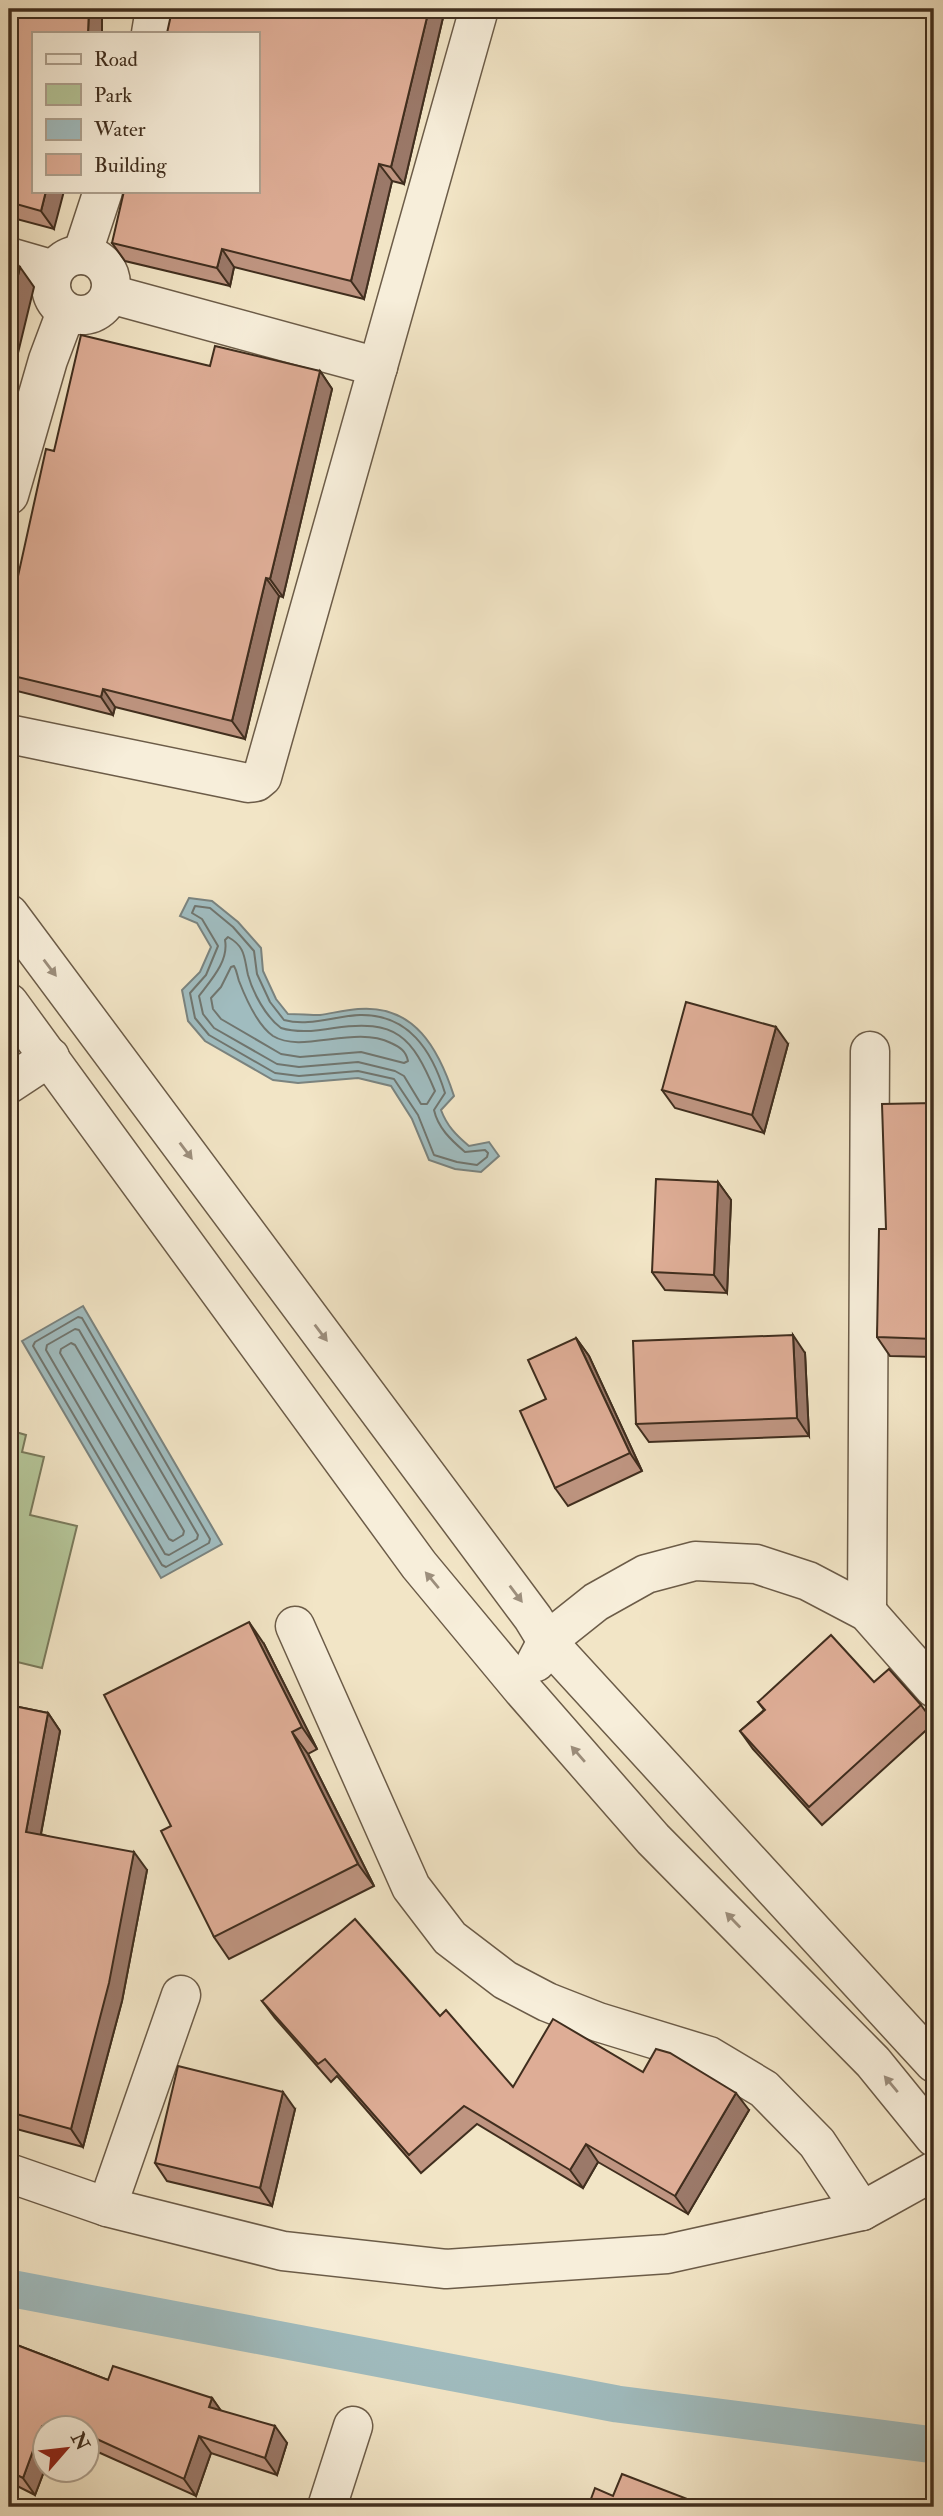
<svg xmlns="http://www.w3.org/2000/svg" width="943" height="2516" font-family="'IM FELL Double Pica',serif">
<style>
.green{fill:#b5c699;stroke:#7a7a5c;stroke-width:2}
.water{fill:#a0bcbf;stroke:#7a837f;stroke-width:2}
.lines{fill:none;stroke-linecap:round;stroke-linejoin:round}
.shore{stroke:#70756e;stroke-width:2}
.canal{stroke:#a0bcbf;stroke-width:37}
.minor-casing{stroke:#6c5c48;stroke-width:41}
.minor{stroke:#f7eeda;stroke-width:38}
.wall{fill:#bf9581;stroke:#402e1e;stroke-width:2}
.shaded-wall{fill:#9b7969;stroke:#402e1e;stroke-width:2}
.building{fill:#dead96;stroke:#402e1e;stroke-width:2}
.oneway{fill:#9c8e7c}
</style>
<rect width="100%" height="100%" fill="#f2e5c6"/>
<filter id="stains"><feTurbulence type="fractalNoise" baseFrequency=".00286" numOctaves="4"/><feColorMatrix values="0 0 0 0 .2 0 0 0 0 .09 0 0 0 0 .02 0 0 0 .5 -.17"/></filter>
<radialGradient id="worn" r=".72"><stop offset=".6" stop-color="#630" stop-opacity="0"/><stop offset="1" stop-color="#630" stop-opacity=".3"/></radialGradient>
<polygon class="green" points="9,1430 26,1435 22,1452 44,1457 30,1515 77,1526 42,1668 9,1660"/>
<g class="water">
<path d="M189,898L212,901L238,922L261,948L263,971L276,999L288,1014C298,1014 310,1015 320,1015C333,1013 346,1010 358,1009C415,1004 439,1050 454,1096L441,1110C447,1126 456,1135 469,1146L489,1142L499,1156L481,1172L455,1169L429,1160L412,1119L391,1086L358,1078L298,1083L273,1080L205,1041L188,1021L182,990L200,972L211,947L197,923L180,916Z"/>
<polygon points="83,1306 222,1544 161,1578 22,1341"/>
</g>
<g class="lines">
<g class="shore">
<path d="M195,906L210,908L233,927L254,951L257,974L270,1002L284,1020C309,1027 334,1016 360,1015C409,1014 432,1051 445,1093L434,1110C438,1128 451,1140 465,1152L485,1150L488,1153L487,1157L477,1165L457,1162L434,1155L418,1115L394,1079L358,1071L299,1076L275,1073L209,1035L195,1018L190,993L206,975L218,946L202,919L192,913Z"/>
<path d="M228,937C246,947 244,958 248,975C253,993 266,1017 281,1028C297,1033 318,1031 334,1028C396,1019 412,1036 435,1091L427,1104H421L404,1076L395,1071L358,1062L299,1067L277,1064L214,1028L203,1014L199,996C211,980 229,961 225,940Z"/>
<path d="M234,966C237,971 237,975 239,981C246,999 257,1025 273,1036C302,1054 354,1025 391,1043C400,1047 406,1051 408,1061L404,1063L361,1052L300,1057L281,1054L221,1019L213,1009L211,998L221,987L231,967Z"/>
<polygon points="78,1317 82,1318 210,1539 209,1543 166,1567 162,1565 33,1346 35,1342"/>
<polygon points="75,1329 79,1330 198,1535 197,1539 169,1555 165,1554 46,1350 47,1345"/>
<polygon points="71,1343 75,1345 184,1531 183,1535 173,1541 169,1539 60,1353 61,1349"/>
</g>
<polyline class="canal" points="9,2288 617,2404 934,2445"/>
<g class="minor-casing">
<g id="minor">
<polyline points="151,33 155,9"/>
<circle cx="81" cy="285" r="30"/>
<polyline points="82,255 103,191"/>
<polyline points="9,257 54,270"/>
<polyline points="110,294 378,367"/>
<polyline points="9,495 48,360 66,312"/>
<polyline points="9,734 248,783 256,782 262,777 479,9"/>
<polyline points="9,914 533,1618 547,1641 934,2063"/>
<polyline points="9,1003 419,1565 522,1689 653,1839 873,2062 934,2137"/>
<polyline points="9,1084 50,1057"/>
<polyline points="867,1612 870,1051"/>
<polyline points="295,1626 411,1887 450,1938 505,1980 547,2002 598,2022 709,2056 764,2089 817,2143 862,2211"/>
<polyline points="536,1662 547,1641 596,1602 646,1574 695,1561 756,1564 808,1581 867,1612 934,1688"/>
<polyline points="9,2173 107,2207 283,2251 446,2269 667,2254 862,2211 934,2171"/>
<polyline points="107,2207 181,1995"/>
<polyline points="327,2507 353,2426"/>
</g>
</g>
<use href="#minor" class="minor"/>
</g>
<g class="wall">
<polygon points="9,9 102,9 102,33 33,33 54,229 9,217"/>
<polygon points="177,9 445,9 404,184 392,181 364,299 234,267 230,286 125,261 112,243 257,191 177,16"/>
<polygon points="210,366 320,371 332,389 283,597 279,596 245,739 115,707 113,715 9,689 9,617 54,451"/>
<polygon points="788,1044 764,1133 675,1108 662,1090"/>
<polygon points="934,1103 934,1357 890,1356 877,1337 886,1229"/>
<polygon points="718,1182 731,1200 727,1293 665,1290 652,1272"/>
<polygon points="576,1338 589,1356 642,1471 568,1506 555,1488 546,1399"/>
<polygon points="805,1353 809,1436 649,1442 636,1424"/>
<polygon points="264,1644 317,1749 308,1754 374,1886 229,1959 214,1937 171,1826"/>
<polygon points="874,1682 921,1705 934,1723 822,1825 753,1749 740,1731 764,1710 758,1702"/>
<polygon points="9,1705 48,1713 60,1731 41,1834 147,1870 122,2001 83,2147 9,2127"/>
<polygon points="262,2001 440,2016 513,2087 643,2072 749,2110 688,2214 598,2162 583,2188 477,2124 421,2173 337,2076 331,2082 275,2018"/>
<polygon points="295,2109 272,2206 167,2181 155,2163"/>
<polygon points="9,2342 108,2380 212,2398 221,2411 287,2443 277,2475 211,2453 196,2496 98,2452 88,2450 88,2428 46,2428 46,2466 35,2495 9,2482"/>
</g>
<g class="shaded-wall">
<polygon points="89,9 102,9 102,33 88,33"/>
<polygon points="429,9 445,9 404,184 391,167"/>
<polygon points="379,164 392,181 364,299 351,281"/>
<polygon points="46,191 64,191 54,229 41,211"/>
<polygon points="222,249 234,267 230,286 217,268"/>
<polygon points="20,267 34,287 9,390 9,313"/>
<polygon points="320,371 332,389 283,597 270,579"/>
<polygon points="266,578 279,596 245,739 232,721"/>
<polygon points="103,689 115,707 113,715 101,697"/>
<polygon points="776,1027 788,1044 764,1133 752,1115"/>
<polygon points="718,1182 731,1200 727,1293 714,1275"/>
<polygon points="793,1335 805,1353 809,1436 797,1418"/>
<polygon points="576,1338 589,1356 642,1471 630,1453"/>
<polygon points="249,1622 264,1644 317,1749 302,1727"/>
<polygon points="48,1713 60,1731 38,1849 26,1832"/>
<polygon points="292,1732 308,1754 374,1886 358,1864"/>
<polygon points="134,1852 147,1870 122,2001 83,2147 71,2129"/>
<polygon points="283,2092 295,2109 272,2206 260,2188"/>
<polygon points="736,2093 749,2110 688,2214 675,2196"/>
<polygon points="586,2144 598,2162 583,2188 570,2170"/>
<polygon points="212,2398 224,2415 209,2407"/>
<polygon points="42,2426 46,2431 46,2466 35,2495 23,2478"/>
<polygon points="275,2426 287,2443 277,2475 265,2458"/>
<polygon points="199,2436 211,2453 196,2496 184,2479"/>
<polygon points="690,2500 695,2507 687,2507"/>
</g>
<g class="building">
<polygon points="9,9 89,9 88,33 33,33 33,191 46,191 41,211 9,202"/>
<polygon points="177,9 429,9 391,167 379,164 351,281 222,249 217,268 112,243 124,191 257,191 257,33 167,33 171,15 177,16"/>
<polygon points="9,263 20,267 9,313"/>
<polygon points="81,335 210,366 215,346 320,371 270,579 266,578 232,721 103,689 101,697 9,675 9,617 46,449 54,451"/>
<polygon points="686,1002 776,1027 752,1115 662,1090"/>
<polygon points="934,1103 934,1339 877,1337 879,1229 886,1229 882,1104"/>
<polygon points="656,1179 718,1182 714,1275 652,1272"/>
<polygon points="793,1335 797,1418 636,1424 633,1341"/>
<polygon points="576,1338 630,1453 555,1488 520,1411 546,1399 528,1360"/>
<polygon points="249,1622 302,1727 292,1732 358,1864 214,1937 161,1831 171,1826 104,1695"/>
<polygon points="831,1635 874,1682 889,1669 921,1705 809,1807 740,1731 765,1710 758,1702"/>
<polygon points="9,1705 48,1713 26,1832 134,1852 109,1983 71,2129 9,2112"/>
<polygon points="355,1919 440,2016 446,2010 513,2087 553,2019 643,2072 656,2049 670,2053 736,2093 675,2196 586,2144 570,2170 464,2106 409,2155 325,2059 318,2064 262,2001"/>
<polygon points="178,2066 283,2092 260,2188 155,2163"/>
<polygon points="9,2342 108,2380 113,2366 212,2398 209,2407 275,2426 265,2458 199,2436 184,2479 88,2435 88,2428 55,2428 42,2426 23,2478 9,2471"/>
<polygon points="622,2474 690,2500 687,2507 588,2507 595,2488 613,2496"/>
</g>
<defs><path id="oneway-solid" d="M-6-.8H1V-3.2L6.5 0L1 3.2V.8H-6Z" transform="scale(1.75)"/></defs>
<g class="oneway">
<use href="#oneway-solid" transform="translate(50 968) rotate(53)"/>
<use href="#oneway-solid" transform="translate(186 1151) rotate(53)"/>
<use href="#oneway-solid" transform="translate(321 1333) rotate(53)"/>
<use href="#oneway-solid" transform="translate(432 1580) rotate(-130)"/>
<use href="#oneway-solid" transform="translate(516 1594) rotate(53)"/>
<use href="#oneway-solid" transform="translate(578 1754) rotate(-131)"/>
<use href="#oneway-solid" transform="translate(733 1920) rotate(-134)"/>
<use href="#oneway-solid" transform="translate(891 2084) rotate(-130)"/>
</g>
<rect width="943" height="2516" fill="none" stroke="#f2e5c6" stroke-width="35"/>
<rect x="10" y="10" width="922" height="2495" fill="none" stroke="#402e1e" stroke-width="3.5"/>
<rect x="18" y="18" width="908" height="2481" fill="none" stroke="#402e1e" stroke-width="2"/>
<rect x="32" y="32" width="228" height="161" fill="#f7eeda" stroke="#aea18f" stroke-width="2"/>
<rect x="46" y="54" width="35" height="10" fill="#f7eeda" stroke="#aea18f" stroke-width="2"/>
<text x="94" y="66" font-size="21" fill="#402e1e">Road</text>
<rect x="46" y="84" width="35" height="21" fill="#b5c699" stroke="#aea18f" stroke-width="2"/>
<text x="94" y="102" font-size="21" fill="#402e1e">Park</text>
<rect x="46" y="119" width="35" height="21" fill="#a0bcbf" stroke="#aea18f" stroke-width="2"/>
<text x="94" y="136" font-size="21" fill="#402e1e">Water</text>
<rect x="46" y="154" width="35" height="21" fill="#dead96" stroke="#aea18f" stroke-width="2"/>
<text x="94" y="172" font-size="21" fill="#402e1e">Building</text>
<g transform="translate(66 2449) rotate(62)"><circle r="33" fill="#f7eeda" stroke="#aea18f" stroke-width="2"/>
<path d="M0-5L12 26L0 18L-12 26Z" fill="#8f2418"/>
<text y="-10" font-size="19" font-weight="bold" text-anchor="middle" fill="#402e1e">N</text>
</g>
<rect width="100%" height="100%" filter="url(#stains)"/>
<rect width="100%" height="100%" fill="url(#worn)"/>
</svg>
